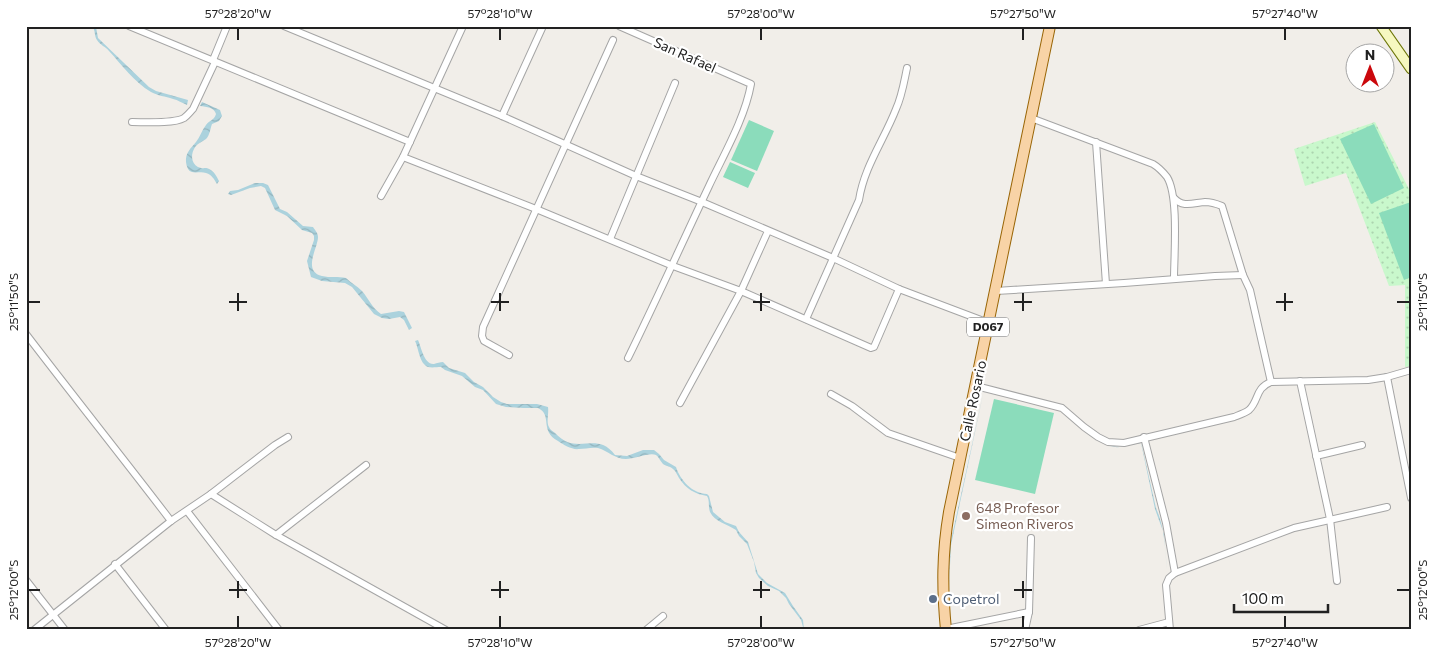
<svg xmlns="http://www.w3.org/2000/svg" width="1437" height="656" font-family="Commissioner,sans-serif">
<style>
.park{fill:url(#park-dots)}
.pitch{fill:#8bdcbb}
.water{fill:url(#water-waves)}
.lines{fill:none;stroke-linecap:round;stroke-linejoin:round}
.street-casing{stroke:#a5a5a5;stroke-width:8}
.secondary-casing{stroke:#6e770a;stroke-width:11}
.primary-casing{stroke:#996506;stroke-width:12}
.street{stroke:#fff;stroke-width:6}
.secondary{stroke:#f6f8c0;stroke-width:9}
.primary{stroke:#f8d3a6;stroke-width:10}
.ticks{fill:none;stroke:#212121;stroke-width:2}
.education-dot{fill:#8d6e63;stroke:#fff;stroke-width:2}
.service-dot{fill:#5c6f8a;stroke:#fff;stroke-width:2}
.labels{text-anchor:middle;stroke-width:4.5;stroke-linejoin:round;paint-order:stroke}
.shield{fill:#fff;stroke:#646464;stroke-width:1}
.shield-label{font-size:12px;font-weight:bold;fill:#212121}
.street-label{font-size:14px;fill:#212121;stroke:#fff}
.education-label{font-size:14px;fill:#785e54;stroke:#fff;text-anchor:start}
.service-label{font-size:14px;fill:#4e5e75;stroke:#fff;text-anchor:start}
.neatline{fill:none;stroke:#212121;stroke-width:2}
.ticks-label{font-size:12px;text-anchor:middle;fill:#212121}
</style>
<defs>
<pattern id="park-dots" width="8" height="8" patternUnits="userSpaceOnUse" patternTransform="scale(1.25)"><rect width="8" height="8" fill="#c9f8cc"/><path d="M2 2h.1M6 6h.1" fill="none" stroke="#acd4af" stroke-width="1.8" stroke-linecap="round"/></pattern>
<pattern id="water-waves" width="16" height="10" patternUnits="userSpaceOnUse" patternTransform="scale(1.25)"><rect width="16" height="10" fill="#abd2dd"/><path d="M0 5q4-4 8 0t8 0" fill="none" stroke="#93b4bd"/></pattern>
</defs>
<rect width="100%" height="100%" fill="#f1eee9"/>
<polygon class="park" points="1375,122 1411,193 1411,366 1405,367 1405,285 1389,286 1346,173 1305,186 1294,149"/>
<g class="pitch">
<polygon points="749,120 774,131 757,171 731,160"/>
<polygon points="1374,124 1404,188 1371,204 1340,139"/>
<polygon points="730,162 755,173 748,188 723,177"/>
<polygon points="1411,202 1411,277 1404,280 1379,213"/>
<polygon points="994,399 1054,413 1035,494 975,480"/>
</g>
<g class="water">
<path d="M92,26L96,27L98,38L149,87L156,91L188,100L187,105C182,103 178,100 173,99C165,96 158,96 151,92C134,82 122,65 109,51C106,47 100,45 97,40C94,36 96,31 92,26Z"/>
<path d="M202,102L220,110L222,116L219,121L212,124C210,129 210,135 206,139C202,142 197,143 194,149C190,156 192,166 201,168C205,169 205,167 209,169C214,171 217,177 219,181L217,184C214,179 212,175 206,173C198,170 188,178 186,162C185,153 191,148 196,142C200,137 202,130 206,125C209,120 214,121 216,114C214,107 207,107 200,106Z"/>
<path d="M255,183H263L268,185L280,209L287,212L303,226L313,227C315,230 318,233 318,237C318,248 302,271 322,276C330,278 338,276 346,278C351,283 357,286 362,291C369,299 372,308 381,314L399,311L404,312L412,328L409,330L404,320L400,317L389,319L382,318L374,314L352,287L345,283L322,281L311,277L307,261L314,240V236L312,233L302,230L287,216L275,210L265,188L261,186L250,188L231,195L228,194L230,191L238,190Z"/>
<path d="M418,340C421,346 424,365 434,364C437,363 440,362 443,362L449,368L465,373L474,382L483,387L493,397L501,402L507,404H537L548,407C549,414 546,422 549,427C550,430 553,431 555,433C577,457 596,430 615,455L627,456L643,450H654L659,454L664,460L676,467C680,480 693,494 707,494L709,496L713,512L725,522L736,526L739,532L748,542L758,574L767,583L785,593L793,606L803,620L804,630H801L803,627L801,620L789,604L786,598L779,591L768,586L759,578L756,573L754,562L747,544L739,536L736,530C727,524 715,522 710,512C708,506 710,501 707,496C695,494 686,489 679,478C677,475 676,471 673,469C670,466 666,466 663,464C660,461 659,457 656,455C650,452 634,459 626,459C615,459 608,451 598,448C591,447 585,449 579,449C572,450 564,445 558,441C539,431 553,415 538,408H523L506,407L496,404L483,390L475,387L462,376L445,370L441,367C437,367 432,368 428,367C419,363 419,349 415,341Z"/>
<path d="M984,390L1060,410L1062,411C1074,422 1098,444 1114,447C1123,448 1133,444 1141,442L1156,508C1165,528 1165,549 1167,570L1164,534L1155,509L1141,443L1120,447L1109,446L1080,427L1060,410L984,390L951,545L949,586L950,545Z"/>
</g>
<g class="lines">
<g class="street-casing">
<g id="street">
<polyline points="129,26 410,142"/>
<polyline points="284,26 502,116 636,176 702,202 833,258 899,289 989,323"/>
<path d="M619,26L751,84C745,118 724,154 709,186C682,243 656,301 628,358"/>
<polyline points="213,60 227,26"/>
<polyline points="502,116 543,26"/>
<path d="M1031,118L1153,164C1158,167 1163,172 1167,177C1179,196 1174,256 1174,279"/>
<path d="M132,122C145,122 173,124 184,118C188,115 190,112 193,109L215,62"/>
<polyline points="1096,142 1106,284"/>
<polyline points="403,157 536,209 673,266 741,291 871,348 874,347 899,289"/>
<polyline points="381,196 403,157 463,26"/>
<path d="M1174,198C1183,208 1193,203 1205,202C1211,202 1217,204 1222,206L1243,275L1250,290L1271,382"/>
<polyline points="610,239 675,83"/>
<polyline points="996,291 1124,283 1215,276 1243,275"/>
<path d="M806,319L859,200C864,167 884,140 896,109C902,96 904,82 907,68"/>
<path d="M26,334C74,397 123,458 171,521"/>
<polyline points="509,355 484,341 482,336 483,327 613,40"/>
<polyline points="1387,377 1411,498"/>
<polyline points="1300,381 1330,519 1337,581"/>
<path d="M976,386L1062,408L1084,427L1098,437L1108,442L1124,443L1234,417C1239,415 1245,413 1249,410C1259,401 1255,388 1271,382L1368,380L1387,377L1411,370"/>
<polyline points="831,394 852,406 888,433 960,458"/>
<polyline points="680,403 741,291 768,231"/>
<polyline points="1144,437 1166,523 1175,573"/>
<polyline points="1316,456 1362,445"/>
<polyline points="211,494 276,535 446,630"/>
<polyline points="187,511 279,630"/>
<polyline points="276,535 366,465"/>
<polyline points="115,564 166,630"/>
<polyline points="26,580 65,630"/>
<polyline points="946,629 1029,612"/>
<polyline points="34,630 171,521 211,494 275,445 288,437"/>
<polyline points="646,630 663,616"/>
<polyline points="1025,630 1029,612 1031,538"/>
<polyline points="1139,630 1169,622"/>
<polyline points="1170,630 1166,585 1169,578 1175,573 1294,528 1387,507"/>
</g>
</g>
<g class="secondary-casing">
<polyline id="secondary" points="1381,26 1411,69"/>
</g>
<g class="primary-casing">
<path id="primary" d="M946,630C942,588 942,553 949,512L1050,26"/>
</g>
<use href="#street" class="street"/>
<use href="#secondary" class="secondary"/>
<use href="#primary" class="primary"/>
</g>
<path class="ticks" d="M238,28V40M500,28V40M761,28V40M1023,28V40M1285,28V40M238,293V311M500,293V311M761,293V311M1023,293V311M1285,293V311M28,302H40M229,302H247M491,302H509M753,302H770M1014,302H1032M1276,302H1293M1397,302H1410M238,581V598M500,581V598M761,581V598M1023,581V598M28,590H40M229,590H247M491,590H509M753,590H770M1014,590H1032M1397,590H1410M238,616V628M500,616V628M761,616V628M1023,616V628M1285,616V628"/>
<circle class="education-dot" cx="966" cy="516" r="5"/>
<circle class="service-dot" cx="933" cy="599" r="5"/>
<g class="labels">
<rect class="shield" x="967" y="317.5" width="42" height="19" rx="4"/>
<g class="shield-label">
<text x="988" y="331">D067</text>
</g>
<g class="street-label">
<text transform="translate(685 55) rotate(24)" y="5">San Rafael</text>
<text transform="translate(973 401) rotate(-78)" y="5">Calle Rosario</text>
</g>
<g class="education-label">
<text x="976" y="513">648 Profesor<tspan x="976" dy="16">Simeon Riveros</tspan></text>
</g>
<g class="service-label">
<text x="943" y="604">Copetrol</text>
</g>
</g>
<rect width="1437" height="656" fill="none" stroke="#ffffff" stroke-width="55"/>
<g transform="translate(1370 68)"><circle r="24" fill="#ffffff" stroke="#a6a6a6"/>
<path d="M0-4L9 19L0 12L-9 19Z" fill="#cb080c"/>
<text y="-8" font-size="14" font-weight="bold" text-anchor="middle" fill="#212121">N</text>
</g>
<path d="M1234 604v8h94v-8" fill="none" stroke="#212121" stroke-width="2.5"/>
<text x="1242" y="604" font-size="15" fill="#212121" stroke="#ffffff" stroke-width="4" paint-order="stroke">100 m</text>
<rect x="28" y="28" width="1382" height="600" class="neatline"/>
<g class="ticks-label">
<text x="238" y="18">57°28'20"W</text>
<text x="500" y="18">57°28'10"W</text>
<text x="761" y="18">57°28'00"W</text>
<text x="1023" y="18">57°27'50"W</text>
<text x="1285" y="18">57°27'40"W</text>
<text transform="translate(14 302) rotate(-90)" y="4">25°11'50"S</text>
<text transform="translate(1423 302) rotate(-90)" y="4">25°11'50"S</text>
<text transform="translate(14 590) rotate(-90)" y="4">25°12'00"S</text>
<text transform="translate(1423 590) rotate(-90)" y="4">25°12'00"S</text>
<text x="238" y="647">57°28'20"W</text>
<text x="500" y="647">57°28'10"W</text>
<text x="761" y="647">57°28'00"W</text>
<text x="1023" y="647">57°27'50"W</text>
<text x="1285" y="647">57°27'40"W</text>
</g>
</svg>
